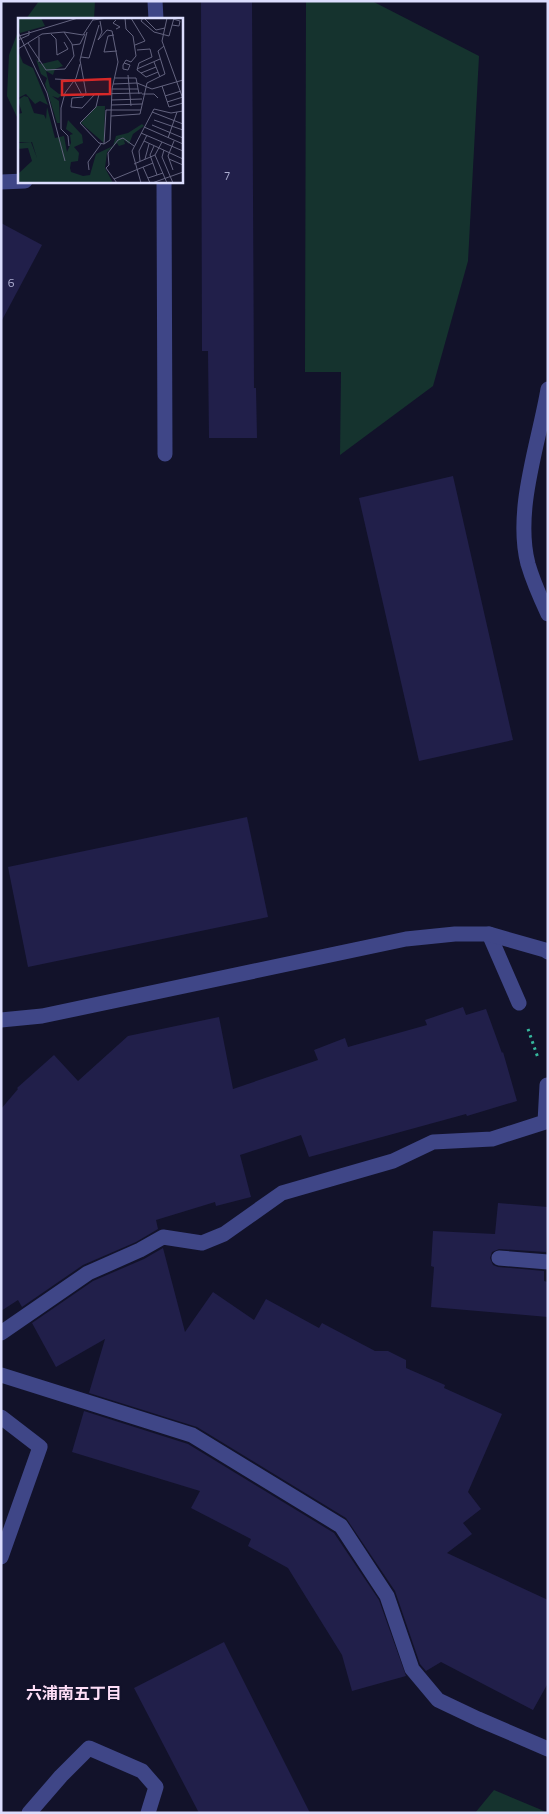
<svg xmlns="http://www.w3.org/2000/svg" width="549" height="1814" font-family="'Titillium Web','Noto Sans JP',sans-serif">
<style>
.green{fill:#15332e}
.building{fill:#211f4a}
.lines{fill:none;stroke-linecap:round;stroke-linejoin:round}
.path{stroke:#36b89d;stroke-width:3;stroke-dasharray:2.5 4;stroke-linecap:butt}
.minor{stroke:#3f4687;stroke-width:15}
.labels{text-anchor:middle;stroke-width:4.5;stroke-linejoin:round;paint-order:stroke}
.number-label{font-size:12px;fill:#adaed1}
.neighbourhood-label{font-size:16px;font-weight:bold;fill:#fedef7;stroke:#12122a}
.inset-road{fill:none;stroke:#63637f;stroke-width:1}
.view{fill:#d62828;fill-opacity:0.15;stroke:#d62828;stroke-width:2.5}
.inset-edge{fill:none;stroke:#dcddfe;stroke-width:2.5}
</style>
<rect width="100%" height="100%" fill="#12122a"/>
<g class="green">
<polygon points="39,1 95,1 94,19 26,19"/>
<polygon points="306,1 372,1 479,56 468,261 433,386 340,455 341,372 305,372"/>
<polygon points="19,29 19,118 17,117 7,96 9,55"/>
<polygon points="494,1790 544,1811 545,1813 475,1813"/>
</g>
<g class="building">
<polygon points="201,1 252,1 254,388 256,388 257,438 209,438 208,351 202,351"/>
<polygon points="1,223 42,245 1,322"/>
<polygon points="453,476 513,740 419,761 359,498"/>
<polygon points="247,817 268,917 28,967 8,867"/>
<polygon points="463,1007 466,1015 486,1009 502,1053 503,1052 517,1101 467,1116 466,1114 309,1157 301,1135 240,1155 251,1197 216,1206 215,1202 156,1220 158,1229 136,1242 83,1265 22,1307 18,1300 1,1311 1,1109 18,1089 17,1088 54,1055 78,1081 128,1036 219,1017 233,1089 318,1060 314,1050 345,1038 348,1047 427,1025 425,1020"/>
<polygon points="498,1203 548,1207 546,1252 499,1249 492,1252 490,1258 493,1265 498,1267 544,1271 544,1281 548,1282 548,1317 431,1307 434,1267 431,1266 433,1231 495,1234"/>
<polygon points="163,1248 185,1332 213,1292 254,1320 266,1299 319,1328 322,1323 375,1351 388,1351 406,1360 406,1368 445,1385 444,1388 502,1414 468,1492 481,1509 463,1523 472,1534 447,1553 548,1600 548,1683 533,1710 441,1662 426,1671 420,1664 395,1591 346,1518 197,1427 89,1393 105,1339 56,1367 32,1323 93,1281 144,1259"/>
<polygon points="84,1411 188,1444 334,1533 379,1600 406,1676 352,1691 342,1655 288,1568 248,1546 251,1539 191,1508 200,1491 72,1452"/>
<polygon points="224,1642 310,1813 199,1813 134,1688"/>
</g>
<g class="lines">
<polyline class="path" points="528,1029 538,1058"/>
<g class="minor">
<polyline points="155,1 156,19"/>
<polyline points="164,181 165,454"/>
<polyline points="1,182 25,181"/>
<path d="M548,389C539,443 514,510 528,564C533,581 540,597 548,614"/>
<polyline points="489,934 519,1003"/>
<polyline points="1,1020 42,1016 406,939 455,934 489,934 545,950 548,952"/>
<polyline points="499,1258 548,1262"/>
<polyline points="1,1333 88,1273 140,1250 163,1237 202,1243 224,1234 282,1193 393,1161 433,1142 492,1139 545,1122 547,1085"/>
<polyline points="1,1375 192,1435 341,1526 387,1596 412,1669 438,1700 478,1719 548,1749"/>
<polyline points="1,1417 40,1447 1,1557"/>
<polyline points="29,1813 61,1776 89,1748 142,1771 156,1787 148,1813"/>
</g>
</g>
<g class="labels">
<g class="number-label">
<text x="227" y="180">7</text>
<text x="11" y="287">6</text>
</g>
<g class="neighbourhood-label">
<text x="74" y="1699">六浦南五丁目</text>
</g>
</g>
<g transform="translate(18 18)">
<rect width="165" height="165" fill="#12122a"/>
<path d="M0,0H23L27,8L2,15ZM1,35L5,45L15,50L30,87L22,83L17,86L8,76L0,80ZM18,41L23,46L40,42L45,48L37,51L35,57L28,53L32,69L41,76H45L40,80L34,78L41,83L42,105H39L27,66L29,60L23,56ZM6,78L10,79L16,95L26,97L28,101L29,89L37,120L46,118L49,134L53,125L52,117L55,116L48,111L50,102L64,117L65,125L56,129L61,135L60,143L53,144L52,150L53,154L65,158L72,157L78,136L95,128L98,118L110,115L124,106L126,108L115,116L111,126L106,122L107,126L101,128L99,125L89,134L87,150L95,165H0V156L14,143L10,130L0,131V125L13,124L19,140L14,124H0V96L4,95L0,82ZM79,88H87L86,125L63,105Z" fill="#15332e"/>
<path class="inset-road" d="M113,0L127,23L117,27M125,0L123,3L136,14L151,18L156,0M126,0L138,12L147,10M149,0L144,23L165,81M75,2L90,0M154,7L161,8L162,3L155,1M98,11L102,9L95,5L98,2M0,14L29,75L47,143M69,14L62,42L68,75L65,79L54,80L53,89L64,90L77,76L124,75M33,16L38,21L39,37L50,31L46,24M96,17L90,18L86,34L99,33M1,18L60,0M21,19V44M0,22L11,17V13M10,25L28,52L47,51L56,38L54,26L46,14M54,27L62,26L67,16M0,31L24,16L46,14L65,17L76,0M119,32L132,31L134,39L121,45L119,52L123,55L128,59L140,54M63,39L71,40L81,7M136,44L142,59M106,45L112,47L110,52L105,51V47L108,42L113,44L118,38L115,18L108,11L107,0M0,49V68M119,51L142,41M123,55L138,49M110,57L113,88M97,60H118L121,76M37,61L56,62M56,62L64,77M95,66L119,65L134,71L165,62M144,68L151,89L165,85M94,71H120M81,76L78,89L62,105L81,125L86,126L92,122L94,71L100,44L94,13L89,12L80,22L84,14L82,3M124,76H136L140,80M147,78L163,73M93,82L124,81M149,84L165,79M93,87L124,86M134,94L165,106M93,98L122,96L129,65L147,56L140,33L146,28M136,102L165,112M134,107L165,120M126,109L165,126M123,115L165,133M150,120L159,94M126,123L165,141M86,126L88,92H123M51,128L50,118L43,111V90L47,75L58,60L62,46M136,128L132,137L139,157M146,132L144,139L155,165M137,137L149,165M127,141L131,126M151,141L165,147M122,143L121,133L129,117M116,146L137,137L144,124M125,149L132,165M71,152L70,144L83,126M155,152L150,138L156,123M130,160L145,155M96,161L135,145M99,165L88,150L91,147L90,135L100,122L105,120L116,128M123,165L114,133L136,91L153,95L165,93M134,165L165,154"/>
<path class="view" d="M92,61V76L44,77V63Z"/>
<rect width="165" height="165" class="inset-edge"/>
</g>
<rect width="549" height="1814" fill="none" stroke="#dcddfe" stroke-width="5"/>
</svg>
